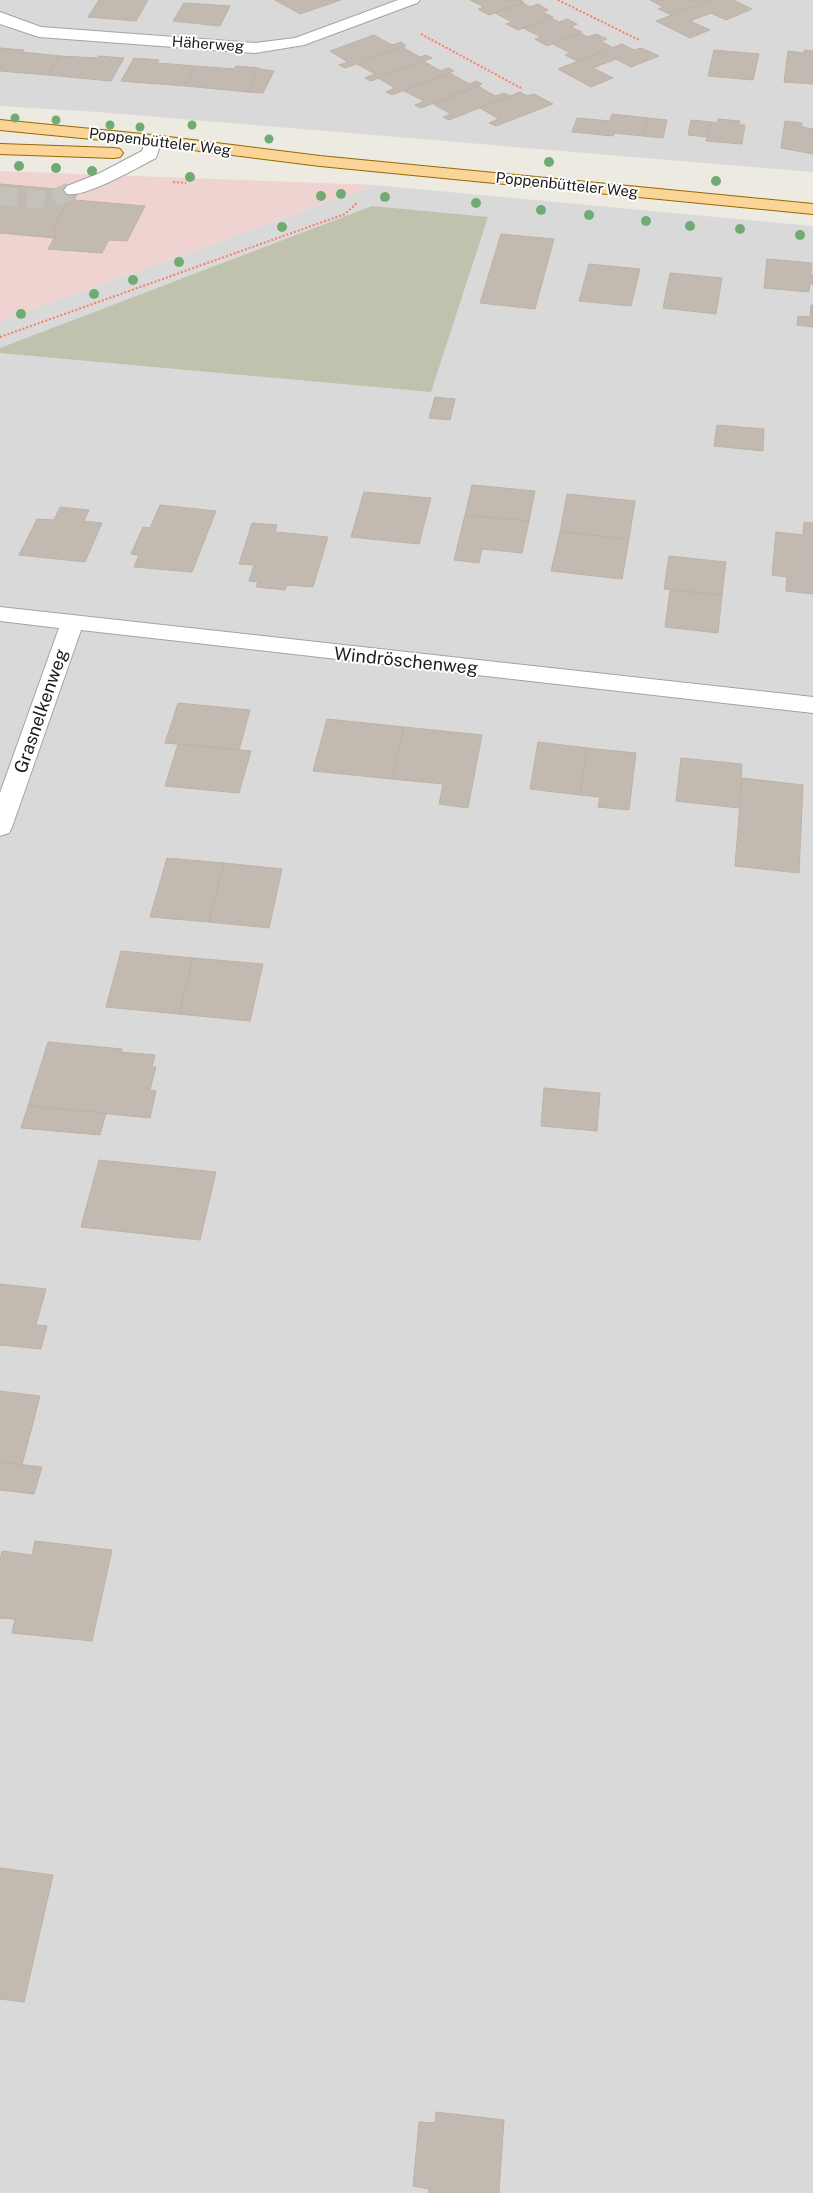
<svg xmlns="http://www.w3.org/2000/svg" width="813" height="2193" font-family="'Public Sans',sans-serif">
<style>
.residential{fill:#dad9d9}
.commercial{fill:#efd3d0}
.construction{fill:#c1c2ad}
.building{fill:#c2bab1;stroke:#bfb1a4}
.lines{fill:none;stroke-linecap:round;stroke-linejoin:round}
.minor-tunnel{stroke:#c3c1ba;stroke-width:18;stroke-dasharray:18 9;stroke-linecap:butt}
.minor-casing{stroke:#a3a3a3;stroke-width:2}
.major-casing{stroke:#936a01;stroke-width:2}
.path{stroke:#f97d67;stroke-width:2;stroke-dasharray:2 2;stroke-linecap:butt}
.minor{fill:#fff;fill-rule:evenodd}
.major{fill:#fbd598;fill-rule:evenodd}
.tree{fill:#71ab74}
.labels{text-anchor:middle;stroke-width:4;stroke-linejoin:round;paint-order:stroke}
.far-street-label{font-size:15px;fill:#1c1c1c;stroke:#fff}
.street-label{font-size:18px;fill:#1c1c1c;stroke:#fff}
</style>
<rect width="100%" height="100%" fill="#edeae1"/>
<g class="residential">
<polygon points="0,0 813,0 813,172 98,112 0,106"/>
<polygon points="375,185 813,226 813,2193 0,2193 0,321"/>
</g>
<polygon class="commercial" points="0,171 375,185 0,321"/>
<polygon class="construction" points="372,206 488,217 431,392 0,353 0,348"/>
<g class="building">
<polygon points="99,0 148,0 136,21 88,17"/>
<polygon points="275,0 341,0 300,14"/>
<polygon points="470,0 520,0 524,2 489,15 478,9 484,7"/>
<polygon points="650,0 710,0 672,15 658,9 663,7"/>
<polygon points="710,0 733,0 752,9 726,20 711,13 690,21 710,30 690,38 656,21"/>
<polygon points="184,3 230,6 220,26 173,21"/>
<polygon points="523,3 530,7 538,4 548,10 543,12 553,17 518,30 506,24 512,22 495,13"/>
<polygon points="551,18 559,22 567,19 577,24 571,27 582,32 547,46 535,39 541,37 523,28"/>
<polygon points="580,33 588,37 596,34 607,39 601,41 613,48 577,61 565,55 570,53 553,44"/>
<polygon points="374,35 392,45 401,42 406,46 345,68 339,65 348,62 330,51"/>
<polygon points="622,44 634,50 641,48 659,56 631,67 616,59 593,68 613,78 591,87 558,69"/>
<polygon points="402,47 420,57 426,55 432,58 371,81 365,78 375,74 357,64"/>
<polygon points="0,48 24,50 22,52 60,56 48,75 0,71"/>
<polygon points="714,50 759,54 753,80 708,76"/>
<polygon points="804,50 813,51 813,84 784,82 788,51 804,53"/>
<polygon points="60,56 98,58 99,56 124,58 111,81 48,75"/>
<polygon points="134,58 159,60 157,63 196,66 185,86 121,81"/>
<polygon points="423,61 441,71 448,68 454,71 392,95 386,92 395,88 378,78"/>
<polygon points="196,66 234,69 236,66 259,68 248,92 185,86"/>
<polygon points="259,69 274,71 263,93 248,92"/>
<polygon points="450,73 469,84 476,81 482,84 421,108 415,105 424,101 404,91"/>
<polygon points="478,86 495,96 504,93 510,96 449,120 443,117 451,114 433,104"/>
<polygon points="520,92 527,96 534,94 553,104 496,126 489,123 499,119 480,108"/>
<polygon points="612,114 648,118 643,136 614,133 613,136 572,132 577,118 610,121"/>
<polygon points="648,118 667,120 663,138 643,136"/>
<polygon points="718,119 740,121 739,125 745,125 742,144 706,141 711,122 717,123"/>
<polygon points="691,120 711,122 707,137 688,135"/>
<polygon points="785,121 802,123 802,127 813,129 813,154 781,148"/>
<polygon points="0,184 79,191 74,200 69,199 52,230 58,231 54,238 0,233"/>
<polygon points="69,199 74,200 145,206 127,241 109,240 102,253 48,249 58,231 52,230"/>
<polygon points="501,234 554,239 535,309 480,303"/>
<polygon points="767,259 812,263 811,274 813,275 813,284 810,284 809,292 764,288"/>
<polygon points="589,264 640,269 631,306 579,301"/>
<polygon points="670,273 722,278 716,314 663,308"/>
<polygon points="811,305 813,305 813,327 797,325 798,316 810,317"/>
<polygon points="435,397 455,399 450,420 429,418"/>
<polygon points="717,425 764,429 763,451 714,446"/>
<polygon points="472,485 535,491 529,521 465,515"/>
<polygon points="364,492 431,498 419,544 351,537"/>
<polygon points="567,494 635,501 629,539 560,532"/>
<polygon points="160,505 216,511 192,572 134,567 139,555 131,554 143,527 150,528"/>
<polygon points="60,507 89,510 84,521 102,523 85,562 19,555 37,519 54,520"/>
<polygon points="465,515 529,521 522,553 482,549 479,563 454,560"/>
<polygon points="804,522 813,523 813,594 786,591 787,577 772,575 776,532 803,535"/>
<polygon points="252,523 277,525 275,532 328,537 313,587 287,585 285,590 256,587 258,582 249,581 254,565 239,564"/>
<polygon points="560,532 629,539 622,579 551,571"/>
<polygon points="669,556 726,562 722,595 664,589"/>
<polygon points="670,590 722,595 718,633 665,627"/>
<polygon points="178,703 250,710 239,750 165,743"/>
<polygon points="327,719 404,727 392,779 313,771"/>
<polygon points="404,727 482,735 468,808 439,804 443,784 392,779"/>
<polygon points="538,742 587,748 580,795 530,789"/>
<polygon points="178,744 251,751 239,793 165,786"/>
<polygon points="587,748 636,753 629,810 598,807 600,797 580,795"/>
<polygon points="681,758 742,764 739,808 676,801"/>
<polygon points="742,778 803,785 799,873 735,866"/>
<polygon points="167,858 224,863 209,922 150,917"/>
<polygon points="224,863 282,869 269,928 209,922"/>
<polygon points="121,951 193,958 179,1014 106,1007"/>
<polygon points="193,958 263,964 250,1021 179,1014"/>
<polygon points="48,1042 122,1049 121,1052 155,1055 152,1067 156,1067 150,1090 156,1091 150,1118 28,1106"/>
<polygon points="544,1088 600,1093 597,1131 541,1126"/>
<polygon points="28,1106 106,1113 100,1135 21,1128"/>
<polygon points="99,1160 216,1172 200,1240 81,1227"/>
<polygon points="0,1284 46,1289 36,1325 47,1326 41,1349 0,1345"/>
<polygon points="0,1391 40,1396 22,1465 0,1462"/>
<polygon points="0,1462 42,1467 34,1494 0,1490"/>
<polygon points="35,1541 112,1550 92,1641 12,1633 15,1619 0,1618 0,1560 2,1551 32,1555"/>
<polygon points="0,1868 53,1875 24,2002 0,1999"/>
<polygon points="436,2112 504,2120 499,2193 429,2193 429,2189 413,2186 419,2122 435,2123"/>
</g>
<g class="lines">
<polyline class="minor-tunnel" points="0,196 50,200 73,190"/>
<g class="minor-casing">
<g id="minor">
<polygon points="398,0 420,0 417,3 304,45 255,53 39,37 0,24 0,12 41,27 255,43 295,38"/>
<path d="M153,135L159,136L162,140L156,158C138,167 86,198 67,194L64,190L67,186L100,173L142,151L147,136Z"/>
<polygon points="0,607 813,697 813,713 81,630 12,827 9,833 0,836 0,793 59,628 0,621"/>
</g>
</g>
<g class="major-casing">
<g id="major">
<polygon points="0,120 153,135 320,156 813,204 813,214 320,166 153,145 0,130"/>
<polygon points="0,144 114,148 120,149 123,153 120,157 114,158 0,154"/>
</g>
</g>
<g class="path">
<polyline points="558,0 639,40"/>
<polyline points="421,34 521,88"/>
<polyline points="173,182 186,183"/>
<polyline points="0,337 345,214 358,202"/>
</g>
<use href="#minor" class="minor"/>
<use href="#major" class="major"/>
</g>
<g class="tree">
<circle cx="15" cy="118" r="4.5"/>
<circle cx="56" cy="120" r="4.5"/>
<circle cx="110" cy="125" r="4.5"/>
<circle cx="192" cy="125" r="4.5"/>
<circle cx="140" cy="127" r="4.5"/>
<circle cx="269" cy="139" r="4.5"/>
<circle cx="549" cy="162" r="5"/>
<circle cx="19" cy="166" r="5"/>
<circle cx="56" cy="168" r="5"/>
<circle cx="92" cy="171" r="5"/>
<circle cx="190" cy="177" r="5"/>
<circle cx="716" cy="181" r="5"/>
<circle cx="341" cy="194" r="5"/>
<circle cx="321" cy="196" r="5"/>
<circle cx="385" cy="197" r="5"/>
<circle cx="476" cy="203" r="5"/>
<circle cx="541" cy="210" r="5"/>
<circle cx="589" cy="215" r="5"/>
<circle cx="646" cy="221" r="5"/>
<circle cx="690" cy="226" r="5"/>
<circle cx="282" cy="227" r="5"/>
<circle cx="740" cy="229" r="5"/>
<circle cx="800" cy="235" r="5"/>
<circle cx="179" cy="262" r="5"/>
<circle cx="133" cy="280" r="5"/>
<circle cx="94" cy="294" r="5"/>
<circle cx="21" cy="314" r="5"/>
</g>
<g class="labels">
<g class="far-street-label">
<text transform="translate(208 44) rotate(4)" y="5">Häherweg</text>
<text transform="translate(160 142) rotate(7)" y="5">Poppenbütteler Weg</text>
<text transform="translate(567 185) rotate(6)" y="5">Poppenbütteler Weg</text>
</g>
<g class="street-label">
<text transform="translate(406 661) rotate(6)" y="6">Windröschenweg</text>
<text transform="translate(41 711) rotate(-71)" y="6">Grasnelkenweg</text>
</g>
</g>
</svg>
